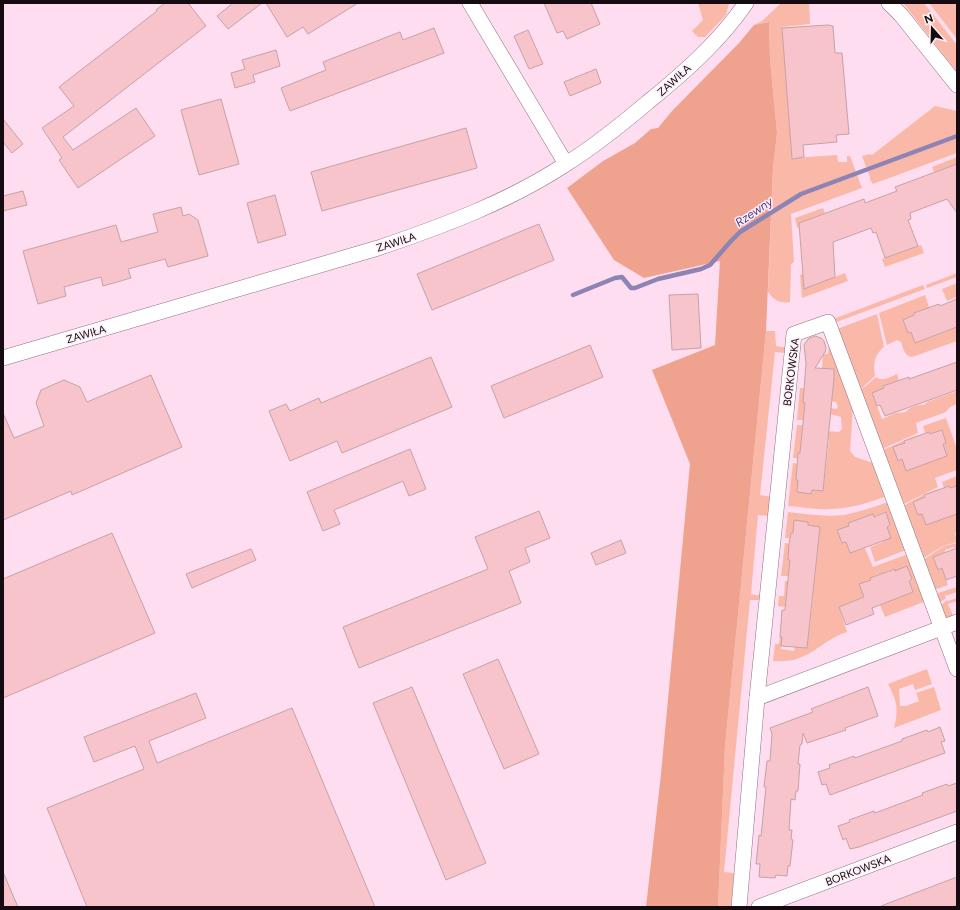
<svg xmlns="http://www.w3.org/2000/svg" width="960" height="910" font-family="Figtree,sans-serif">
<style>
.green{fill:#fab9a8}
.forest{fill:#efa28e}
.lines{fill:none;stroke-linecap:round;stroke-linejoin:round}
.stream{stroke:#8d83b4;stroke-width:4.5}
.building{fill:#f6c4ca;stroke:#c6a2a6}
.minor-casing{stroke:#8f7283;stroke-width:16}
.minor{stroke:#fff;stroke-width:15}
.labels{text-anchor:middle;stroke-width:3;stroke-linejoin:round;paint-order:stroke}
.street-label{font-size:11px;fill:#150b11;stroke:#fdf0f7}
.water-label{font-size:12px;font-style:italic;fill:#4e3a89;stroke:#fdf0f7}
</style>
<rect width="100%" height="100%" fill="#fdddef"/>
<g class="green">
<polygon points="698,3 729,3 726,15 705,37 698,37 692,31 703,20"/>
<path d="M781,3H809L810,24L782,27L792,158L837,155L838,162H847V156H850L862,188L791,214L794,262L791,264L790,302C780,304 774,300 768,292L773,168L777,133L770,59L769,22L754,25L762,21Z"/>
<polygon points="903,3 924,3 957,45 957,72"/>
<polygon points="929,3 957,3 957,39"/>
<polygon points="935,106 957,111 957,153 873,184 870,180 870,177 862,156 870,154 872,155"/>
<polygon points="957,157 957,164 934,172 932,167"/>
<polygon points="823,208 825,213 799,223 799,227 797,228 795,218"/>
<polygon points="921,245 924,253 885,267 882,259"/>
<polygon points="845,273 848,281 802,298 800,275 803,274 804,289"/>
<polygon points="957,273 957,277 927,288 926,285"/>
<polygon points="957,283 957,297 947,301 942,289"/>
<polygon points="923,285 925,289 834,323 831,316 836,318"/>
<path d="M925,295L930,310H923L914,313V315L903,320L908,333L911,332L924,340L957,327V341L912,357C905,357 903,348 901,342L897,340L887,345L879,313Z"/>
<path d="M877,314L884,347C874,355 873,364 875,376L863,387L859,389L837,329Z"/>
<polygon points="766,331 775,331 776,346 787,348 786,353 775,352 760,495 771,497 770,516 758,515 751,594 761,596 761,600 750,600 724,872 734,873 731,907 718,907 725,746"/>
<path d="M829,345L853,407L850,451L855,457L873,463L887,496C868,503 849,509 829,509C816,510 802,507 788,506L793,463L800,464L797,470L796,479L798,480L797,492L811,494L812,490L823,491L829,440L825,439L826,431L839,432L842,429L841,417L830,414L831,408L836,409L838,407L836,402L832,401L834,369L822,368L823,355L824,354H828Z"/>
<path d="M897,374L899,380L883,386L884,388L872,393L882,419L896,413L906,412C908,408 919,404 924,405L927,402L957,391V404L950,407L946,412L916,423L918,433L882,449L859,390L866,386L876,377C882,382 891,377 897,374Z"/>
<polygon points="800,388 806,388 804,392 803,402 805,403 803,420 797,420"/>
<path d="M946,418L957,449V470L935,478L938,487L902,505L882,450C895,446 906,438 919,435L920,438L904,441L905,443L898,461L902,459L906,470L939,459L943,445L946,443L942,430L930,434L929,432L925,433L923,426Z"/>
<polygon points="797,425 803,425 800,453 798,458 793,458"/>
<polygon points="957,476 957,486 950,488 944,488 942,482"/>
<polygon points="939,489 940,492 924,496 925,497 913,502 922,514 926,525 957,514 957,532 955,533 957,542 943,546 922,559 903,506 925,494"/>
<path d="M888,502L906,550L875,562L870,547L883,542L887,527L890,525L885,512L838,530L842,543L846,542L850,553L865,548L873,567L908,554L926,601L885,617L880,605L913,592L909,581L912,579L907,566L895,571L894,569L885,572L886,574L880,576L879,574L870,578L871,580L859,584L864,597L839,607L847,632C817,642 810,664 773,661L775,644H779L780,637H782L781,649L794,651L795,647L807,648L813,597L810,596L811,578H815L819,527L808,525V522L794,520L793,533H790V538H785L788,512C806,514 825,517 844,515C859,512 874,507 888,502Z"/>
<polygon points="785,543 791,544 789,549 788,559 790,560 788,576 781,576"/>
<polygon points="957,543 957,548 955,549 954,547 945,550 945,552 933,557 938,570 942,568 948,585 934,590 923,560 944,546"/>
<polygon points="785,581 788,581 785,607 778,606 779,596 784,596"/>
<polygon points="957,587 957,592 945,596 946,598 939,603 935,594"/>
<polygon points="957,598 957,601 948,604 953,616 945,619 940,606 947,600 948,601"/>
<path d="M927,669L932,684L915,690L913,684L899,689L900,706H906L919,701L916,693L934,687L941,710L894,728C899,709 897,701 888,684Z"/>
</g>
<polygon class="forest" points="769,22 770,59 777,133 773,168 766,331 725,746 718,907 646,907 661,774 690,464 652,370 715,345 720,261 644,278 614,260 567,188 603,161 635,143 651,129 658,128 672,111 739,43 754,25"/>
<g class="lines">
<polyline class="stream" points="573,295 615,278 622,277 631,288 635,288 658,279 701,269 710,265 731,241 740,232 801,194 957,136"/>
</g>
<g class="building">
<polygon points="165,3 188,3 206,26 63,137 73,150 136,108 155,136 78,188 59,160 62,158 42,128 74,106 59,87 157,11 156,10"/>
<polygon points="233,3 262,3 228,29 217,16"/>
<polygon points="266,3 358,3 308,34 303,27 287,37"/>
<polygon points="544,3 591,3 600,24 567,39 563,31 557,33"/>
<polygon points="828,25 833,26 835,53 842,53 849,134 836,135 837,142 803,145 804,157 792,159 782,28"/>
<polygon points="434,28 444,53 290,111 281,88 326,70 323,62 400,32 403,40"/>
<polygon points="528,30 543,64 529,69 514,36"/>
<polygon points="276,50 280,66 253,75 255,82 235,88 231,73 245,69 242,60"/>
<polygon points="596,69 601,83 570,96 564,82"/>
<polygon points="221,99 239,164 199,175 181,110"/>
<polygon points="3,119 23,144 12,153 3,142"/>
<polygon points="466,128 477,168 322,211 311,172"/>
<polygon points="957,164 957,213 947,199 910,213 911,219 908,220 918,246 885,258 876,232 873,233 871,228 833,242 835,277 804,289 799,223 864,199 865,203 897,191 895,187"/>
<polygon points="23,191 27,205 3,211 3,196"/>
<polygon points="275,195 286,235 258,243 247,203"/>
<polygon points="181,207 183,216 189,214 198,220 208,256 168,267 165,259 128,269 131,278 103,286 101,277 64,287 66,296 38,304 23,251 116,225 121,242 158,232 153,214"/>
<polygon points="539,224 554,260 432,310 417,274"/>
<polygon points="698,294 701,348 672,350 669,295"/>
<polygon points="957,299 957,327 915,343 911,332 908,333 903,320 914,315 914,313 939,304 940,306"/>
<polygon points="815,336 821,338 824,341 826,348 825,352 815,368 834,369 834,378 823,491 812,490 811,494 797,492 798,480 796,480 798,453 800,453 805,403 803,403 806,363 804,345 808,339"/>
<polygon points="590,345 603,377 504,418 491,386"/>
<polygon points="431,357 452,407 342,453 337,441 290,461 269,411 286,404 290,411 319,398 321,403"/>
<polygon points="957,362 957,390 885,416 880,405 877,406 872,393 884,388 883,386 909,377 909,379"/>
<polygon points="151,375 182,447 72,495 71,491 3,520 3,413 14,438 44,426 36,403 41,390 64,380 80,387 87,402"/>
<polygon points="942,430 946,443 943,444 947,456 906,471 902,459 898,461 893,447 905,443 904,441 929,432 930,434"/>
<polygon points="410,449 426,489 409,496 403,481 334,510 340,524 323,531 307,492"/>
<polygon points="949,486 950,488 957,486 957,514 926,525 922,514 918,515 913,502 925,497 924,495"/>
<polygon points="539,511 550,538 525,548 530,562 509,571 521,603 359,668 343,627 488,569 475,537"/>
<polygon points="886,512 890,525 887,527 891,538 850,553 846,542 842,543 837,530 849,526 848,523 873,514 874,517"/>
<polygon points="794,520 808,522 808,525 820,527 807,648 781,646 782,637 780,637 782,610 785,610 788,579 790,560 788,560 789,544 791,533 793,533"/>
<polygon points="112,533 155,633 3,698 3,579"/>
<polygon points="621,540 626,553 596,565 591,553"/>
<polygon points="957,548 957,576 946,580 942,568 938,570 933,557"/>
<polygon points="251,549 256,560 192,588 186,574"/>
<polygon points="907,566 912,579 909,581 913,592 872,608 874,614 846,625 839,607 864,597 859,584 871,580 870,578 895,569 895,571"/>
<polygon points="498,659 539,754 504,769 463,674"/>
<polygon points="412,687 486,863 446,880 373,703"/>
<polygon points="868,687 878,716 845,728 846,730 807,743 803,733 802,744 800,745 798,764 800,764 798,791 796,791 795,800 791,799 789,830 792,830 791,839 793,840 790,866 788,866 787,876 776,875 775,878 759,877 760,864 756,864 759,835 761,836 766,787 764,787 767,761 770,761 772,734 770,728 813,712 811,709"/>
<polygon points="196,693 206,718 149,741 157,763 292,708 375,907 87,907 47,808 144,769 135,746 94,762 84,737"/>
<polygon points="940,727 945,741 941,742 945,753 830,795 826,784 822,785 818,772 830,768 829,765 854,756 855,758 902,741 902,739 927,730 928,732"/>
<polygon points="957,783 957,811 859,847 850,849 846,838 843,840 838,826 850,822 849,820 874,811 875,813 923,795 922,793 947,784 948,786"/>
<polygon points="3,872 18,907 3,907"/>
<polygon points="957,877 957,905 952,907 881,907 881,906"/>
</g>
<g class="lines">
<g class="minor-casing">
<g id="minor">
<polyline points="470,3 566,164"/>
<polyline points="889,3 901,15 957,85"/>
<path d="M3,358L378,248C443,226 508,202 566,164C595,146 622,124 648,102C684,73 720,41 746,3"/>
<polyline points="757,698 957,622"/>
<polyline points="739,907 757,698 794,334 828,322 957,669"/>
<polyline points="759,907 957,832"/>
</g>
</g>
<use href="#minor" class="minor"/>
</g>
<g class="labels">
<g class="street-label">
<text transform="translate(674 80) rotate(-42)" y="4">ZAWIŁA</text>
<text transform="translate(396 242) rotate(-18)" y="4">ZAWIŁA</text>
<text transform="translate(86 334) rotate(-16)" y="4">ZAWIŁA</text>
<text transform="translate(791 372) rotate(-83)" y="4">BORKOWSKA</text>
<text transform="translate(858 870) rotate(-21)" y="4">BORKOWSKA</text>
</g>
<g class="water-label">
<text transform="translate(754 212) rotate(-34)" y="4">Rzewny</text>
</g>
</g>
<rect width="960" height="910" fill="none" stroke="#150b11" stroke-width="8"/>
<g transform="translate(932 28) rotate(340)" stroke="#fdf0f7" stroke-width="3" paint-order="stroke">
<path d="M0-3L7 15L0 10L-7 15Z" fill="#150b11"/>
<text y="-6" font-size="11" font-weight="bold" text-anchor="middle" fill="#150b11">N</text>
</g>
</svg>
